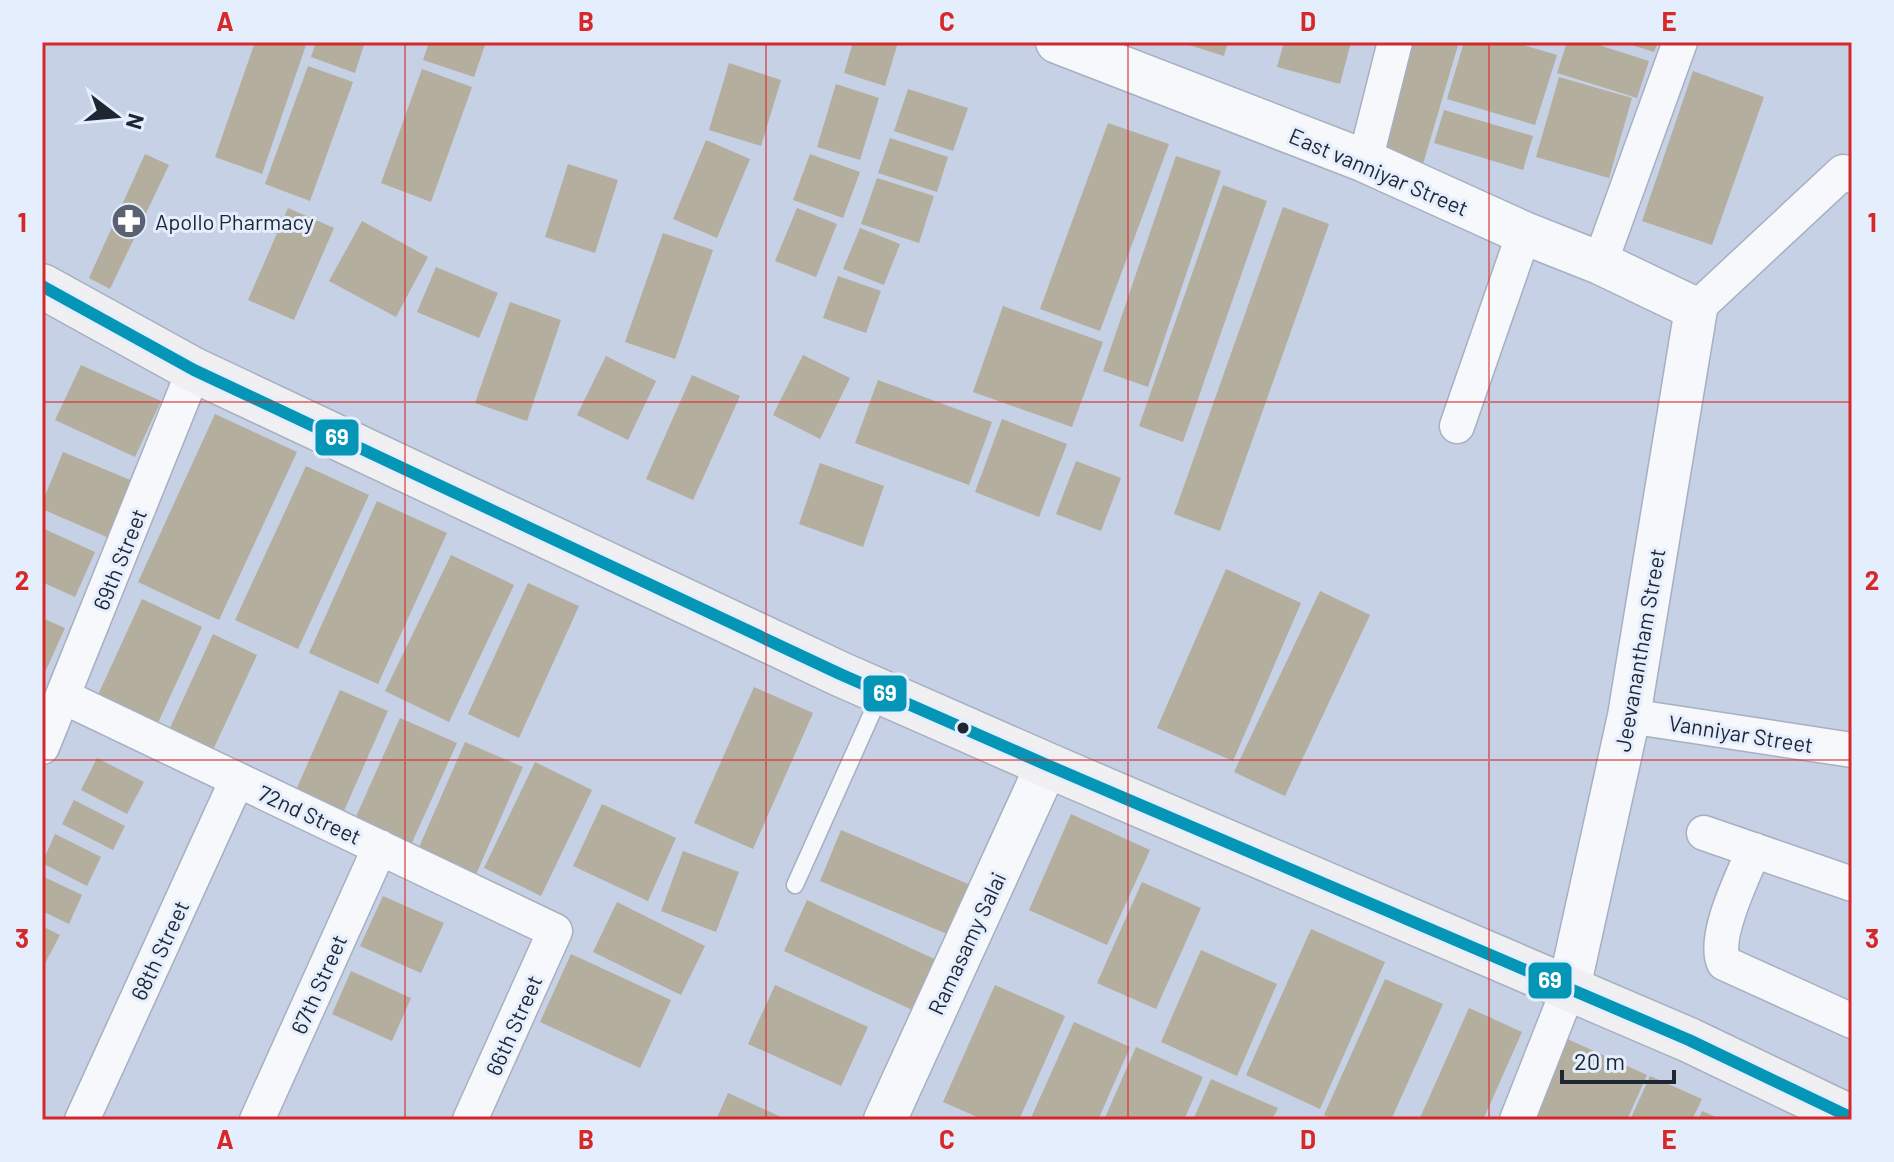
<svg xmlns="http://www.w3.org/2000/svg" width="1894" height="1162" font-family="Barlow,sans-serif">
<rect width="100%" height="100%" fill="#c6d1e6"/>
<path fill="#b3ae9d" d="M 255,42 L 307,42 L 262,174 L 215,157 Z
M 316,42 L 365,42 L 355,73 L 311,57 Z
M 429,42 L 486,42 L 474,77 L 423,60 Z
M 853,42 L 898,42 L 885,86 L 844,73 Z
M 1179,42 L 1228,42 L 1224,56 Z
M 1284,42 L 1351,42 L 1340,84 L 1277,67 Z
M 1405,42 L 1459,42 L 1423,164 L 1373,150 Z
M 1464,42 L 1513,42 L 1557,55 L 1535,125 L 1447,99 Z
M 1567,42 L 1589,42 L 1649,61 L 1637,98 L 1557,73 Z
M 1622,42 L 1658,42 L 1654,52 Z
M 729,63 L 781,80 L 761,146 L 709,130 Z
M 308,66 L 353,82 L 310,201 L 265,184 Z
M 422,69 L 472,87 L 431,202 L 381,183 Z
M 1693,71 L 1764,97 L 1712,245 L 1642,221 Z
M 1559,77 L 1632,98 L 1609,178 L 1536,157 Z
M 836,84 L 879,98 L 860,160 L 817,147 Z
M 908,89 L 968,108 L 953,151 L 894,131 Z
M 1444,110 L 1533,136 L 1523,170 L 1434,143 Z
M 1108,123 L 1169,144 L 1100,331 L 1040,309 Z
M 890,138 L 948,157 L 937,192 L 878,173 Z
M 706,140 L 750,159 L 717,238 L 673,219 Z
M 145,154 L 169,165 L 110,289 L 89,278 Z
M 810,154 L 860,172 L 843,218 L 793,200 Z
M 1176,156 L 1221,171 L 1148,387 L 1103,371 Z
M 568,164 L 618,180 L 595,253 L 545,237 Z
M 877,178 L 934,196 L 919,243 L 861,224 Z
M 1223,185 L 1267,201 L 1183,442 L 1139,426 Z
M 1283,207 L 1329,224 L 1220,531 L 1174,514 Z
M 288,208 L 334,228 L 294,320 L 248,300 Z
M 797,208 L 837,224 L 816,277 L 775,261 Z
M 362,221 L 428,257 L 396,317 L 329,281 Z
M 860,228 L 900,244 L 884,285 L 843,269 Z
M 663,233 L 713,250 L 675,359 L 625,342 Z
M 436,267 L 498,293 L 479,338 L 417,312 Z
M 838,276 L 881,291 L 866,333 L 823,318 Z
M 510,302 L 561,320 L 527,421 L 475,403 Z
M 1003,306 L 1103,342 L 1072,427 L 973,392 Z
M 803,355 L 850,378 L 820,439 L 773,415 Z
M 606,356 L 656,381 L 628,440 L 577,415 Z
M 81,365 L 161,401 L 135,457 L 55,420 Z
M 692,375 L 740,396 L 693,500 L 646,479 Z
M 878,380 L 992,422 L 969,485 L 855,443 Z
M 215,414 L 297,452 L 219,620 L 138,582 Z
M 1002,419 L 1067,444 L 1039,517 L 975,492 Z
M 63,452 L 133,481 L 109,538 L 42,509 L 42,503 Z
M 1076,461 L 1121,478 L 1101,531 L 1056,514 Z
M 820,463 L 884,486 L 863,547 L 799,524 Z
M 306,466 L 369,495 L 298,649 L 235,620 Z
M 377,501 L 447,533 L 378,684 L 309,653 Z
M 42,528 L 95,552 L 75,597 L 42,582 Z
M 451,555 L 514,585 L 449,722 L 385,691 Z
M 1226,569 L 1301,603 L 1233,761 L 1157,728 Z
M 528,583 L 579,606 L 519,738 L 468,714 Z
M 1320,591 L 1370,615 L 1285,796 L 1234,772 Z
M 142,599 L 202,627 L 157,725 L 97,697 Z
M 42,618 L 65,628 L 42,679 Z
M 213,634 L 257,655 L 213,750 L 169,730 Z
M 754,687 L 813,713 L 753,849 L 694,823 Z
M 340,690 L 388,711 L 344,811 L 296,790 Z
M 400,718 L 457,743 L 411,845 L 355,819 Z
M 465,742 L 523,767 L 474,879 L 416,854 Z
M 97,758 L 144,782 L 127,814 L 81,790 Z
M 535,762 L 592,790 L 541,896 L 484,868 Z
M 74,800 L 125,826 L 113,850 L 62,824 Z
M 602,804 L 676,838 L 648,901 L 573,866 Z
M 1071,814 L 1150,850 L 1107,945 L 1029,910 Z
M 841,830 L 973,886 L 952,936 L 820,881 Z
M 55,834 L 101,857 L 87,886 L 42,863 Z
M 683,851 L 739,872 L 716,932 L 661,911 Z
M 42,876 L 82,895 L 69,924 L 42,911 Z
M 1142,882 L 1201,908 L 1156,1009 L 1097,983 Z
M 383,896 L 444,923 L 421,973 L 360,946 Z
M 807,900 L 943,963 L 919,1013 L 784,951 Z
M 617,902 L 705,946 L 681,995 L 593,952 Z
M 42,926 L 60,935 L 42,969 Z
M 1311,929 L 1385,962 L 1320,1109 L 1246,1075 Z
M 1201,950 L 1277,984 L 1237,1076 L 1161,1042 Z
M 571,954 L 671,1000 L 640,1068 L 540,1022 Z
M 351,971 L 411,998 L 392,1041 L 332,1014 Z
M 1385,979 L 1443,1004 L 1391,1120 L 1336,1120 L 1324,1115 Z
M 775,985 L 868,1027 L 841,1086 L 748,1044 Z
M 995,985 L 1065,1016 L 1019,1120 L 984,1120 L 943,1102 Z
M 1469,1008 L 1522,1032 L 1483,1120 L 1419,1120 Z
M 1074,1022 L 1130,1047 L 1098,1120 L 1030,1120 Z
M 1563,1037 L 1647,1075 L 1627,1120 L 1526,1120 Z
M 1136,1047 L 1203,1077 L 1184,1120 L 1104,1120 Z
M 1650,1076 L 1702,1099 L 1692,1120 L 1630,1120 Z
M 1211,1079 L 1278,1108 L 1272,1120 L 1193,1120 Z
M 728,1093 L 788,1120 L 716,1120 Z
M 1702,1111 L 1723,1120 L 1698,1120 Z"/>
<g fill="none" stroke-linecap="round" stroke-linejoin="round">
<defs>
<path id="service" d="M 795,885 L 881,693"/>
<path id="minor" d="M 1365,161 L 1395,42
M 1600,263 L 1680,42
M 1696,309 L 1843,172 L 1852,176
M 1457,426 L 1524,233
M 64,697 L 555,931 L 470,1120
M 1629,716 L 1852,750
M 42,747 L 194,370
M 1704,833 L 1852,884
M 1754,850 C 1743,876 1712,937 1724,963 L 1852,1021
M 82,1120 L 237,780
M 257,1120 L 380,847
M 1517,1120 L 1569,988"/>
<path id="tertiary" d="M 1057,42 L 1365,161 L 1524,233 L 1600,263 L 1696,309 L 1629,716 L 1569,988
M 885,1120 L 1047,765"/>
<path id="secondary" d="M 42,286 L 194,370 L 840,674 L 1047,765 L 1689,1040 L 1852,1118"/>
</defs>
<use href="#service" stroke="#a7b0c0" stroke-width="19"/>
<use href="#minor" stroke="#a7b0c0" stroke-width="37"/>
<use href="#tertiary" stroke="#a7b0c0" stroke-width="45"/>
<use href="#secondary" stroke="#a7b0c0" stroke-width="47"/>
<use href="#service" stroke="#f6f8fb" stroke-width="16"/>
<use href="#minor" stroke="#f6f8fb" stroke-width="34"/>
<use href="#tertiary" stroke="#f6f8fb" stroke-width="42"/>
<use href="#secondary" stroke="#f0eff1" stroke-width="44"/>
<defs>
<path id="bus-1" d="M 42,286 L 194,370 L 840,674 L 1047,765 L 1689,1040 L 1852,1118"/>
</defs>
<use href="#bus-1" stroke="#e5eefd" stroke-width="18"/>
<use href="#bus-1" stroke="#0495b7" stroke-width="12"/>
</g>
<path fill="none" stroke="#d62828" stroke-width="2" stroke-opacity="0.55" d="M 405,42 L 405,1120M 766,42 L 766,1120M 1128,42 L 1128,1120M 1489,42 L 1489,1120M 42,402 L 1852,402M 42,760 L 1852,760"/>
<defs>
<symbol id="pharmacy-disc" viewBox="-11 -11 22 22"><circle r="9.5" fill="#596172" stroke="#e5eefd"/><path d="M-2-6h4v4h4v4h-4v4h-4v-4h-4v-4h4Z" fill="#fff"/></symbol>
</defs>
<g fill-rule="evenodd">
<use href="#pharmacy-disc" x="109" y="201" width="40" height="40"/>
</g>
<circle fill="#1e2533" stroke="#e5eefd" stroke-width="3" cx="963" cy="728" r="7"/>
<g text-anchor="middle" dominant-baseline="central" stroke-width="6" stroke-linejoin="round" paint-order="stroke">
<g font-size="22" fill="#1e2533" stroke="#e5eefd">
<text transform="translate(1379 171) rotate(23)">East vanniyar Street</text>
<text transform="translate(119 559) rotate(-68)">69th Street</text>
<text transform="translate(1639 650) rotate(-80)">Jeevanantham Street</text>
<text transform="translate(1741 733) rotate(9)">Vanniyar Street</text>
<text transform="translate(310 814) rotate(25)">72nd Street</text>
<text transform="translate(966 943) rotate(-65)">Ramasamy Salai</text>
<text transform="translate(159 950) rotate(-65)">68th Street</text>
<text transform="translate(318 984) rotate(-66)">67th Street</text>
<text transform="translate(513 1025) rotate(-66)">66th Street</text>
</g>
<g font-size="22" fill="#1e2533" stroke="#e5eefd" text-anchor="start">
<text x="155" y="221">Apollo Pharmacy</text>
</g>
</g>
<g stroke="#e5eefd" stroke-width="3">
<rect x="314" y="418" width="46" height="39" rx="8" fill="#0495b7"/>
<rect x="862" y="674" width="46" height="39" rx="8" fill="#0495b7"/>
<rect x="1527" y="961" width="46" height="39" rx="8" fill="#0495b7"/>
</g>
<g font-size="22" text-anchor="middle" font-weight="bold" fill="#fff">
<text x="337" y="445">69</text>
<text x="885" y="701">69</text>
<text x="1550" y="988">69</text>
</g>
<rect width="1894" height="1162" fill="none" stroke="#e5eefd" stroke-width="88"/>
<g transform="translate(116 116) rotate(106)" stroke="#e5eefd" stroke-width="6" paint-order="stroke">
<path d="M0-6L14 30L0 20L-14 30Z" fill="#1e2533"/>
<text y="-12" font-size="22" font-weight="bold" text-anchor="middle" fill="#1e2533">N</text>
</g>
<path d="M1562 1070v12h112v-12" fill="none" stroke="#1e2533" stroke-width="4"/>
<text x="1574" y="1070" font-size="24" fill="#1e2533" stroke="#e5eefd" stroke-width="6" paint-order="stroke">20 m</text>
<rect x="44" y="44" width="1806" height="1074" fill="none" stroke="#d62828" stroke-width="3"/>
<g font-size="26" text-anchor="middle" font-weight="bold" fill="#d62828">
<text x="225" y="31">A</text>
<text x="586" y="31">B</text>
<text x="947" y="31">C</text>
<text x="1308" y="31">D</text>
<text x="1669" y="31">E</text>
<text x="22" y="232">1</text>
<text x="1872" y="232">1</text>
<text x="22" y="590">2</text>
<text x="1872" y="590">2</text>
<text x="22" y="948">3</text>
<text x="1872" y="948">3</text>
<text x="225" y="1149">A</text>
<text x="586" y="1149">B</text>
<text x="947" y="1149">C</text>
<text x="1308" y="1149">D</text>
<text x="1669" y="1149">E</text>
</g>
</svg>
